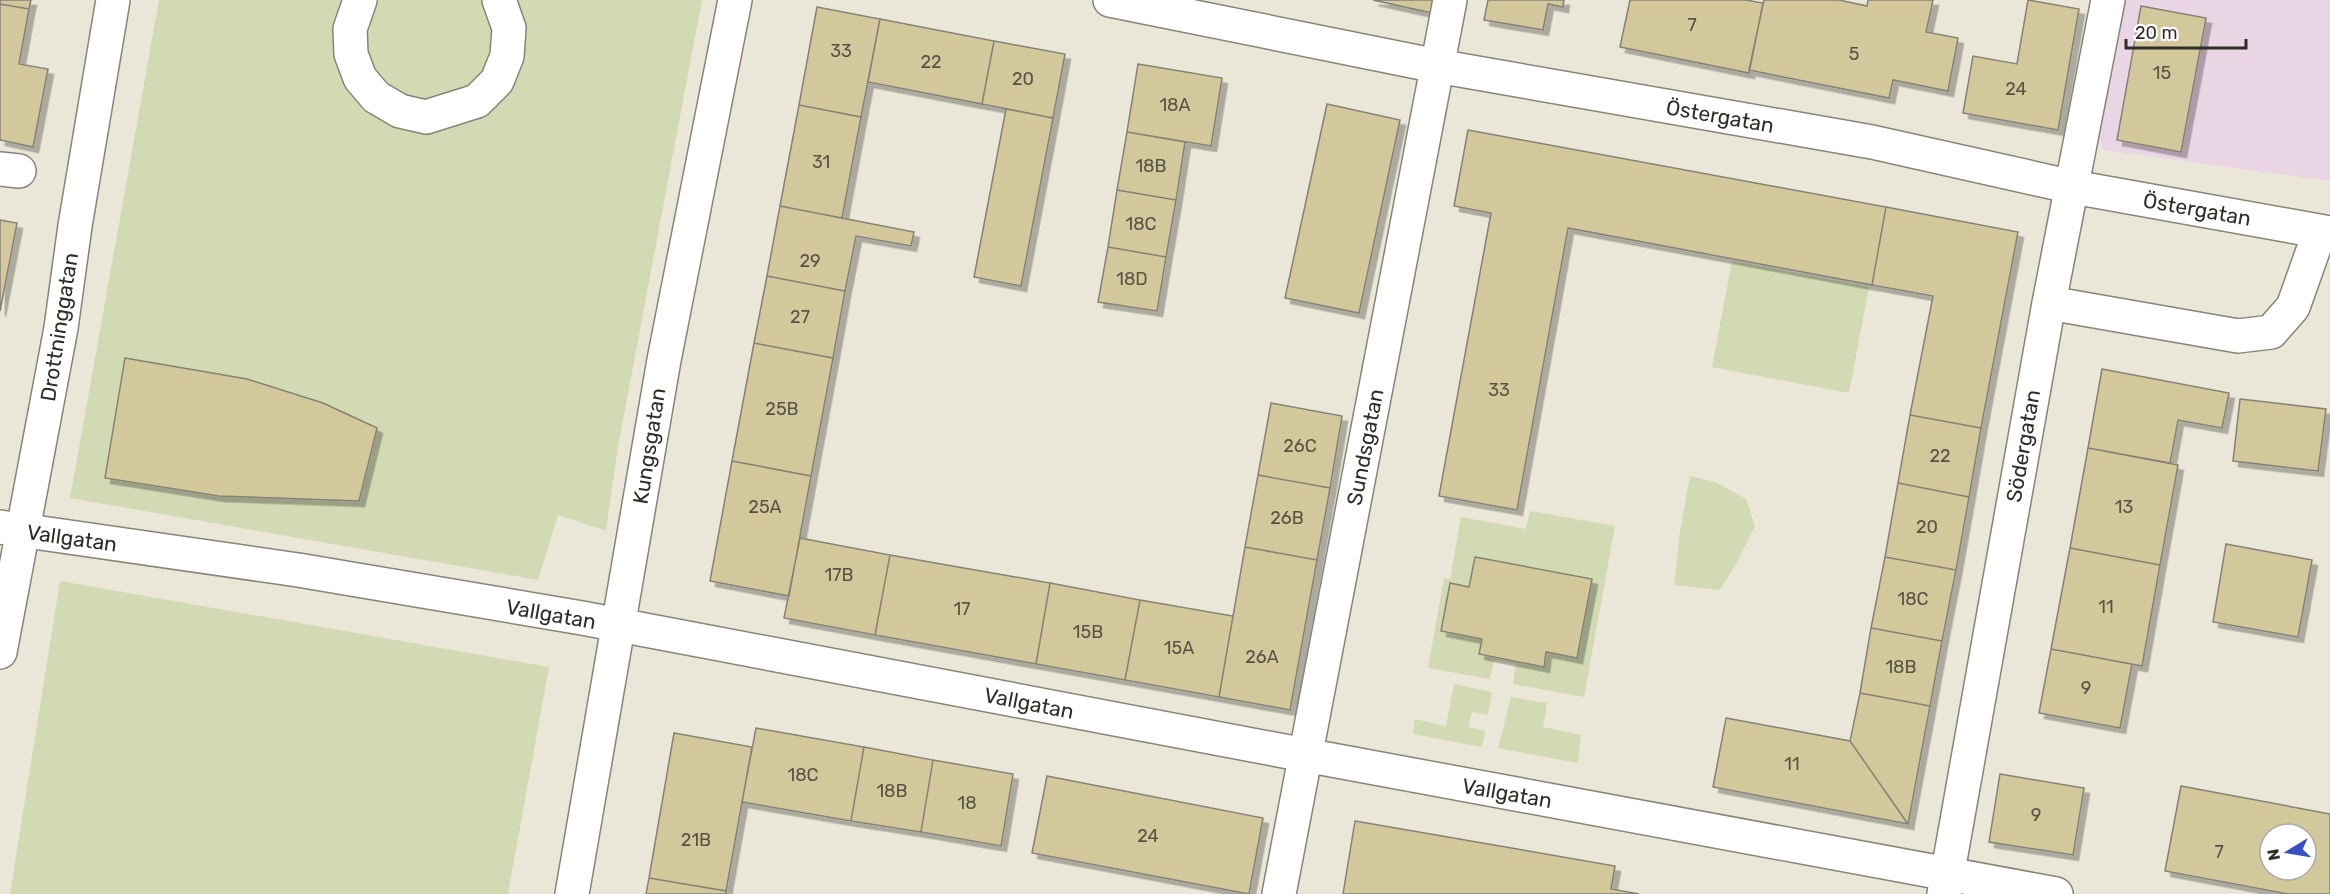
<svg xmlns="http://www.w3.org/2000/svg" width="2330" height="894" font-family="Rubik,sans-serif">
<defs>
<filter id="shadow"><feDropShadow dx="5.5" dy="5.5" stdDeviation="0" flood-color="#0004"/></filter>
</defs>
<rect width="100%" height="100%" fill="#eae6d8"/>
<path fill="#ead5e4" d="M 2118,0 L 2330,0 L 2330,181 L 2103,150 L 2095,121 Z"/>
<path fill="#d2dab3" d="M 159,0 L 702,0 L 618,447 L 606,531 L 558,515 L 538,580 L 70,498 Z
M 1732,261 L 1869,287 L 1849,393 L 1712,367 Z
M 1690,476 L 1715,482 L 1746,499 L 1755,526 L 1737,562 L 1720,590 L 1674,585 L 1680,532 Z
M 1530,511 L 1615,526 L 1584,697 L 1513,684 L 1516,664 L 1494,660 L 1490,679 L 1428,668 L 1444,578 L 1450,579 L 1461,517 L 1526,529 Z
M 60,581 L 549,667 L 508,894 L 10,894 Z
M 1454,684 L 1492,692 L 1488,715 L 1472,712 L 1468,727 L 1485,731 L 1482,747 L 1413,734 L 1415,719 L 1446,726 Z
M 1511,697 L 1547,703 L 1543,727 L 1581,735 L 1578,763 L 1498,748 Z"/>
<path fill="#d3c79c" stroke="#858275" stroke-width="1.5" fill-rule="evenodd" filter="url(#shadow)" d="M 0,0 L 31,0 L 29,9 L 0,4 Z
M 1373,0 L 1435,0 L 1432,13 Z
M 1488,0 L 1564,0 L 1563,7 L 1548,4 L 1543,30 L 1484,20 Z
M 1630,0 L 1746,0 L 1763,3 L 1749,73 L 1620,47 Z
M 1764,0 L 1839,0 L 1867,6 L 1868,0 L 1933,0 L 1926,32 L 1958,38 L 1948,91 L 1893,80 L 1889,98 L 1749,70 Z
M 2028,0 L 2079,9 L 2058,130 L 1963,113 L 1973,56 L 2017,64 Z
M 0,4 L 29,9 L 19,64 L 48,69 L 33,147 L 0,140 Z
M 2141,6 L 2206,18 L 2181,152 L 2117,140 Z
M 817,7 L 880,19 L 861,117 L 799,105 Z
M 880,19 L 994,41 L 982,104 L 868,82 Z
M 994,41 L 1065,54 L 1053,118 L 982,104 Z
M 1138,64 L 1222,78 L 1211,146 L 1127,132 Z
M 1327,104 L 1400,120 L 1359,313 L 1285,298 Z
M 799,105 L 861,117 L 842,218 L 780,206 Z
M 1006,109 L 1053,118 L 1021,286 L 974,277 Z
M 1468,130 L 1886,207 L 1872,285 L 1568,228 L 1517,510 L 1439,496 L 1491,213 L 1454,206 Z
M 1127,132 L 1185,142 L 1176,200 L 1117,190 Z
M 1117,190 L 1176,200 L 1166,257 L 1108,247 Z
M 780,206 L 914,232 L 911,246 L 856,236 L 845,291 L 767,276 Z
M 1886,207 L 2018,232 L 1981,428 L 1910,415 L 1933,296 L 1872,285 Z
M 0,220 L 17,223 L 0,311 Z
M 1108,247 L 1166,257 L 1157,311 L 1098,302 Z
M 767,276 L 845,291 L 833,358 L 754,343 Z
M 754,343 L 833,358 L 811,476 L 732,461 Z
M 125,358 L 247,379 L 323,403 L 377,428 L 359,501 L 219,496 L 105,478 Z
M 2102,369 L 2229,393 L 2222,428 L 2178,420 L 2170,463 L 2088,448 Z
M 2240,399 L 2326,409 L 2318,471 L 2233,461 Z
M 1271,403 L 1342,416 L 1330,488 L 1258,475 Z
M 1910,415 L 1981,428 L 1969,497 L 1898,483 Z
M 2088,448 L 2178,465 L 2160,565 L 2070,548 Z
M 732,461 L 811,476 L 789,596 L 710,581 Z
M 1258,475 L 1330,488 L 1317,560 L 1245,547 Z
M 1898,483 L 1969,497 L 1956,570 L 1885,557 Z
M 800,538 L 890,555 L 875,635 L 784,618 Z
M 2226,544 L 2312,560 L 2298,637 L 2213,622 Z
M 1245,547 L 1317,560 L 1290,710 L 1219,697 Z
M 2070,548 L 2160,565 L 2142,666 L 2051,649 Z
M 890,555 L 1050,583 L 1036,664 L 875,635 Z
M 1475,557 L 1592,579 L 1577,658 L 1546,652 L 1544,667 L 1479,654 L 1482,639 L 1441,631 L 1450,583 L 1469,587 Z
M 1885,557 L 1956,570 L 1942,641 L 1871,628 Z
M 1050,583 L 1140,600 L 1125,680 L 1036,664 Z
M 1140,600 L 1233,616 L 1219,697 L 1125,680 Z
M 1871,628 L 1942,641 L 1930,706 L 1860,693 Z
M 2051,649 L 2132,664 L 2120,728 L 2039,713 Z
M 1860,693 L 1930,706 L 1908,824 L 1850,741 Z
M 1726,718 L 1850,741 L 1908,824 L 1713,787 Z
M 756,728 L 864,747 L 851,821 L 742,802 Z
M 674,733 L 752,747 L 726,891 L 649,878 Z
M 864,747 L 933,760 L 921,832 L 851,821 Z
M 933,760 L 1013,774 L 1001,846 L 921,832 Z
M 2000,774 L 2084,788 L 2073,855 L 1989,842 Z
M 1047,776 L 1263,818 L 1249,894 L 1032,853 Z
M 2181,786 L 2330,814 L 2330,894 L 2288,894 L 2165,871 ZM 2270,834 L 2306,834 L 2306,870 L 2270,870 Z
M 1355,821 L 1615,866 L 1611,889 L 1639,894 L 1343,894 Z
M 649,878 L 726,891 L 726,894 L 646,894 Z"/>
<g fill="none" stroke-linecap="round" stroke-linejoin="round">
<defs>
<path id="minor" d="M 360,0 L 350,29 L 351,54 L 360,78 L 376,97 L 400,111 L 426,117 L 477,101 L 497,81 L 507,56 L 509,28 L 499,0
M 1110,0 L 1437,66 L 1872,142 L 2073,187 L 2330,233
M 0,169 L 19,171
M 2049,303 L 2238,336 L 2271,332 L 2293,307 L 2320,231
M 0,527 L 298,570 L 582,618 L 1305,755 L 2056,894
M 0,652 L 61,328 L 75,226 L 113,0
M 572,894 L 664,360 L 735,0
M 1279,894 L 1450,0
M 1944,894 L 2049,303 L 2108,0"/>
</defs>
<use href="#minor" stroke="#888478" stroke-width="36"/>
<use href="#minor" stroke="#fff" stroke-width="33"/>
</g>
<g text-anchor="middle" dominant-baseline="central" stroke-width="4.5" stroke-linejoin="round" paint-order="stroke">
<g font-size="18" fill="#575444">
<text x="1692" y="25">7</text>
<text x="841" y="51">33</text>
<text x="1854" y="54">5</text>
<text x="931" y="62">22</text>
<text x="2162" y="73">15</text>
<text x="1023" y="79">20</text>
<text x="2016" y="89">24</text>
<text x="1175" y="105">18A</text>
<text x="821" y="162">31</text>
<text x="1151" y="166">18B</text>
<text x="1141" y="224">18C</text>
<text x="810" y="261">29</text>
<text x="1132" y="279">18D</text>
<text x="800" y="317">27</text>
<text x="1499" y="390">33</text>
<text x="782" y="409">25B</text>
<text x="1300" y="446">26C</text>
<text x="1940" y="456">22</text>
<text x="765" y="507">25A</text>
<text x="2124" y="507">13</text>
<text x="1287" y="518">26B</text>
<text x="1927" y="527">20</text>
<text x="839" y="575">17B</text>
<text x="1913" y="599">18C</text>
<text x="2106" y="607">11</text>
<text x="962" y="609">17</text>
<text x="1088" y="632">15B</text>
<text x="1179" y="648">15A</text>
<text x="1262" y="657">26A</text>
<text x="1901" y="667">18B</text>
<text x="2086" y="688">9</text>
<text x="1792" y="764">11</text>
<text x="803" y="775">18C</text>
<text x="892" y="791">18B</text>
<text x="967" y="803">18</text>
<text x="2036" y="815">9</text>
<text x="1148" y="836">24</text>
<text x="696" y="840">21B</text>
<text x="2219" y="852">7</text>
</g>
<g font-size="21" fill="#2e2d27" stroke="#fff">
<text transform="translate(1720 116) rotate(10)">Östergatan</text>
<text transform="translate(2197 209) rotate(10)">Östergatan</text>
<text transform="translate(59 327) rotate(-81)">Drottninggatan</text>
<text transform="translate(649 446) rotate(-81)">Kungsgatan</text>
<text transform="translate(2023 446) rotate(-80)">Södergatan</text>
<text transform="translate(1365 447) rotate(-79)">Sundsgatan</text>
<text transform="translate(72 538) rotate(8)">Vallgatan</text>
<text transform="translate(551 614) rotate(10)">Vallgatan</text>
<text transform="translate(1029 703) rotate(11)">Vallgatan</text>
<text transform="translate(1507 793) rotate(10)">Vallgatan</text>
</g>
</g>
<g transform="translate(2288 852) rotate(259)"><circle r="28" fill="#ffffff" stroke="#ababa9" stroke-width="1.5"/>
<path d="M0-4.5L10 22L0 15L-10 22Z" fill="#384fc1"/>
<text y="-9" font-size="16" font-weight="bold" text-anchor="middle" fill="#2e2d27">N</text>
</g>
<path d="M2126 39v9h120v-9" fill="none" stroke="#2e2d27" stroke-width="3"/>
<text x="2135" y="39" font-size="18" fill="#2e2d27" stroke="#ffffff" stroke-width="4.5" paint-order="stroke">20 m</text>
</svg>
